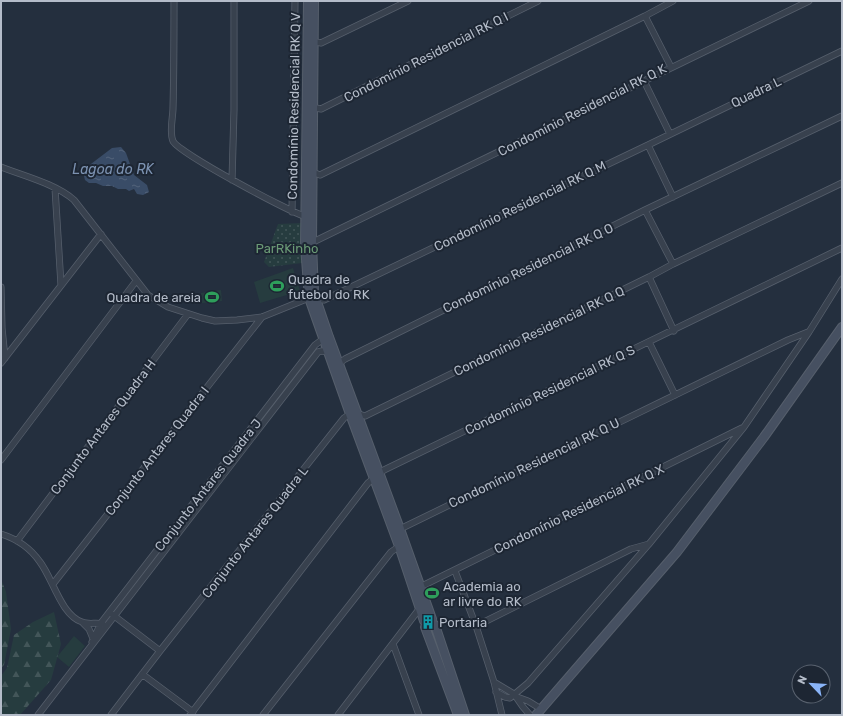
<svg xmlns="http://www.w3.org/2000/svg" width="843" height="716" font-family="Rubik,sans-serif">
<defs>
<pattern id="forest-firs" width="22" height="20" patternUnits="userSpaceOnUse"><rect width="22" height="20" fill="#263c3f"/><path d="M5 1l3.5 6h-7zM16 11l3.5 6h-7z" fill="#435659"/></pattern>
<pattern id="park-dots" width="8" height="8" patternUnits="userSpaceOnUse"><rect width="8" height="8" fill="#263c3f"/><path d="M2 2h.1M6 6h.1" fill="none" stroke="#435659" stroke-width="1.8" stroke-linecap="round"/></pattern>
<pattern id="water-ripples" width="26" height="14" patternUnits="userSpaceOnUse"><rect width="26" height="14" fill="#394c67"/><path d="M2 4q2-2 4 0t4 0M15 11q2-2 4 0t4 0" fill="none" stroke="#53647b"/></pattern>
</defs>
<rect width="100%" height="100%" fill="#242f3e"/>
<path fill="#263c3f" d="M 293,268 L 300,291 L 260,303 L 254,282 Z
M 221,290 L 222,301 L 202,303 L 201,293 Z
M 74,636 L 85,646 L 69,667 L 57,657 Z"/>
<path fill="url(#forest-firs)" d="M 1,579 L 6,592 L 11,629 L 4,665 L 1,668 Z
M 54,612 L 61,644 L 51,680 L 20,715 L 1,715 L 1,676 L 7,668 L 14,635 L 33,622 Z"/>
<path fill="url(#park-dots)" d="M 304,223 L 302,263 L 269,267 L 264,262 L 278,224 Z"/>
<path fill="url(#water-ripples)" d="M 121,147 L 126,153 L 134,175 L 147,185 L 149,192 L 143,195 L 137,194 L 134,189 L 129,191 L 126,189 L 118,189 L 112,186 L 103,186 L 96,183 L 89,183 L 85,180 L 84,176 L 87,167 L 112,148 Z"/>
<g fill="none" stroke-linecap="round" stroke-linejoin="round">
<defs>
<path id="street" d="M 174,1 C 174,37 174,72 173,108 C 173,117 169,132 173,141 C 177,152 291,213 307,217
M 645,16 L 671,67
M 311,39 L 316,42 L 321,43 L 408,1
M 644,81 L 670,134
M 312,106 L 316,108 L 321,109 L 538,1
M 648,145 L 673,197
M 1,167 C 24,176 56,184 74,200 L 148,295 L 168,307 L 202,318 L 215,321 L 237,320 L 262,317 L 309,298 L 324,300 L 648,145 L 842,51
M 312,171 L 315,173 L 320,175 L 645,16 L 673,1
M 232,180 L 234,110 L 234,1
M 55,188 L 61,285
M 645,210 L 673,264
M 292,212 L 295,1
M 309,244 L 644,81 L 809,1
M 649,277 L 674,331
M 1,287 L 2,328 L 5,358
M 649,342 L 675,395
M 1,363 L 101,234
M 337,365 L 345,359 L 645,210 L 842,116
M 1,460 L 136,281
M 398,530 L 788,340 L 808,332
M 1,534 C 17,539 31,549 40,562 C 53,579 61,615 82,622 C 88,625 97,622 103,624
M 17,541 L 188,314
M 455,571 L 476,626 L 494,682 L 502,715
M 53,584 L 262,317
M 418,588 L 742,428
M 113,615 L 160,651
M 83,623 L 89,629 L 94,641
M 476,626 L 631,549 L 649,544
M 92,642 L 101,623 L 315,345 L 323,339 L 326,338
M 393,644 L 419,715
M 142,674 L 193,712
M 494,682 L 514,694 L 523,707 L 530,715
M 496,692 L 505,697 L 510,698 L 528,683 L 649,544 L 744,427 L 809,332 L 842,279
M 517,697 L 528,701 L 541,709
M 38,715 L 318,352 L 322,351 L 328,352
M 111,715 L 160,651 L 344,418 C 352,412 356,413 365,416 L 649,277 L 673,264 L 842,183
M 190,715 L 368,483 L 384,470 L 842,248
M 263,715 L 391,552 L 401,545
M 338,715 L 420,608 L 422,607"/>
<path id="secondary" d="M 308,1 L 305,246 L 309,298 L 350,414 L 399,546 L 424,621
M 314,1 L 312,243 L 314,293 L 329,337 L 400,529 L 432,619
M 435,625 L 465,715
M 425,627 L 458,715
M 536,715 L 677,552 L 764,437 L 842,327"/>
</defs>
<use href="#street" stroke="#565f6c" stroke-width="7"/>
<use href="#secondary" stroke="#565f6c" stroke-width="10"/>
<use href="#street" stroke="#38414e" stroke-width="5.5"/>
<use href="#secondary" stroke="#465061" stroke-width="8"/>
</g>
<defs>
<symbol id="stadium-bare" viewBox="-9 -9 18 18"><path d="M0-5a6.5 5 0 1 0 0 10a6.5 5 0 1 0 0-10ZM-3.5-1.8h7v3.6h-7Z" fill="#2e9e5b" stroke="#1d2633" stroke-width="2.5" paint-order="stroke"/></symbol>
<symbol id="building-bare" viewBox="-9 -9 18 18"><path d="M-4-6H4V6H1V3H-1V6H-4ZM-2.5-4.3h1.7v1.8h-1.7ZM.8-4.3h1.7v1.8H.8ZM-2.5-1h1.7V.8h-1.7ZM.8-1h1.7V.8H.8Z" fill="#0f9aa8" stroke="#1d2633" stroke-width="2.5" paint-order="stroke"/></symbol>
</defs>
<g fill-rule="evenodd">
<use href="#stadium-bare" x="267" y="276" width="20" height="20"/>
<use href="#stadium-bare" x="202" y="287" width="20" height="20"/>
<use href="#stadium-bare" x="422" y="583" width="20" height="20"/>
<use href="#building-bare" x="418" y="612" width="20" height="20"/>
</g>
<g text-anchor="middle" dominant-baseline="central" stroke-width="4" stroke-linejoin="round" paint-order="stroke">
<g font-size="13" fill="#b4bcc9" stroke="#1d2633">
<text transform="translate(426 57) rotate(-27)">Condomínio Residencial RK Q I</text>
<text transform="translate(756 92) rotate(-26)">Quadra L</text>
<text transform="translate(294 106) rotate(-89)">Condomínio Residencial RK Q V</text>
<text transform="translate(582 110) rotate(-27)">Condomínio Residencial RK Q K</text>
<text transform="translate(520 206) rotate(-26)">Condomínio Residencial RK Q M</text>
<text transform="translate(528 268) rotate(-26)">Condomínio Residencial RK Q O</text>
<text transform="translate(539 331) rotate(-26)">Condomínio Residencial RK Q Q</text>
<text transform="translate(550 390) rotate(-26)">Condomínio Residencial RK Q S</text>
<text transform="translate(103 427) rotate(-53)">Conjunto Antares Quadra H</text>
<text transform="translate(157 451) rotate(-52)">Conjunto Antares Quadra I</text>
<text transform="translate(534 463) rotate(-26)">Condomínio Residencial RK Q U</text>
<text transform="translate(208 485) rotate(-52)">Conjunto Antares Quadra J</text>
<text transform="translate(579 509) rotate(-26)">Condomínio Residencial RK Q X</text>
<text transform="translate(255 532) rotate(-52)">Conjunto Antares Quadra L</text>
</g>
<g font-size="13" fill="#6b9a76" stroke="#1d2633">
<text x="287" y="248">ParRKinho</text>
</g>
<g font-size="13" fill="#b4bcc9" stroke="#1d2633" text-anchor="start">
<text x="288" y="279">Quadra de<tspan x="288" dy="15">futebol do RK</tspan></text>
<text x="201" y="297" text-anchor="end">Quadra de areia</text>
<text x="443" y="586">Academia ao<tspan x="443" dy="15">ar livre do RK</tspan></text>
<text x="439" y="622">Portaria</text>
</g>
<g font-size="14" font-style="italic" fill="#7c92b1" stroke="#1d2633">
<text x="113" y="169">Lagoa do RK</text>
</g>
</g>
<rect width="843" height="716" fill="none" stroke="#b4bcc9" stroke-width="4"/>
<g transform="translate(811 684) rotate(295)"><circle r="19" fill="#1d2633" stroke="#59626f"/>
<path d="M0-3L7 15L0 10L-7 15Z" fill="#8ab4f8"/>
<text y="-6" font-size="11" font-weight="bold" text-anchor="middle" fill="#b4bcc9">N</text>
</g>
</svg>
